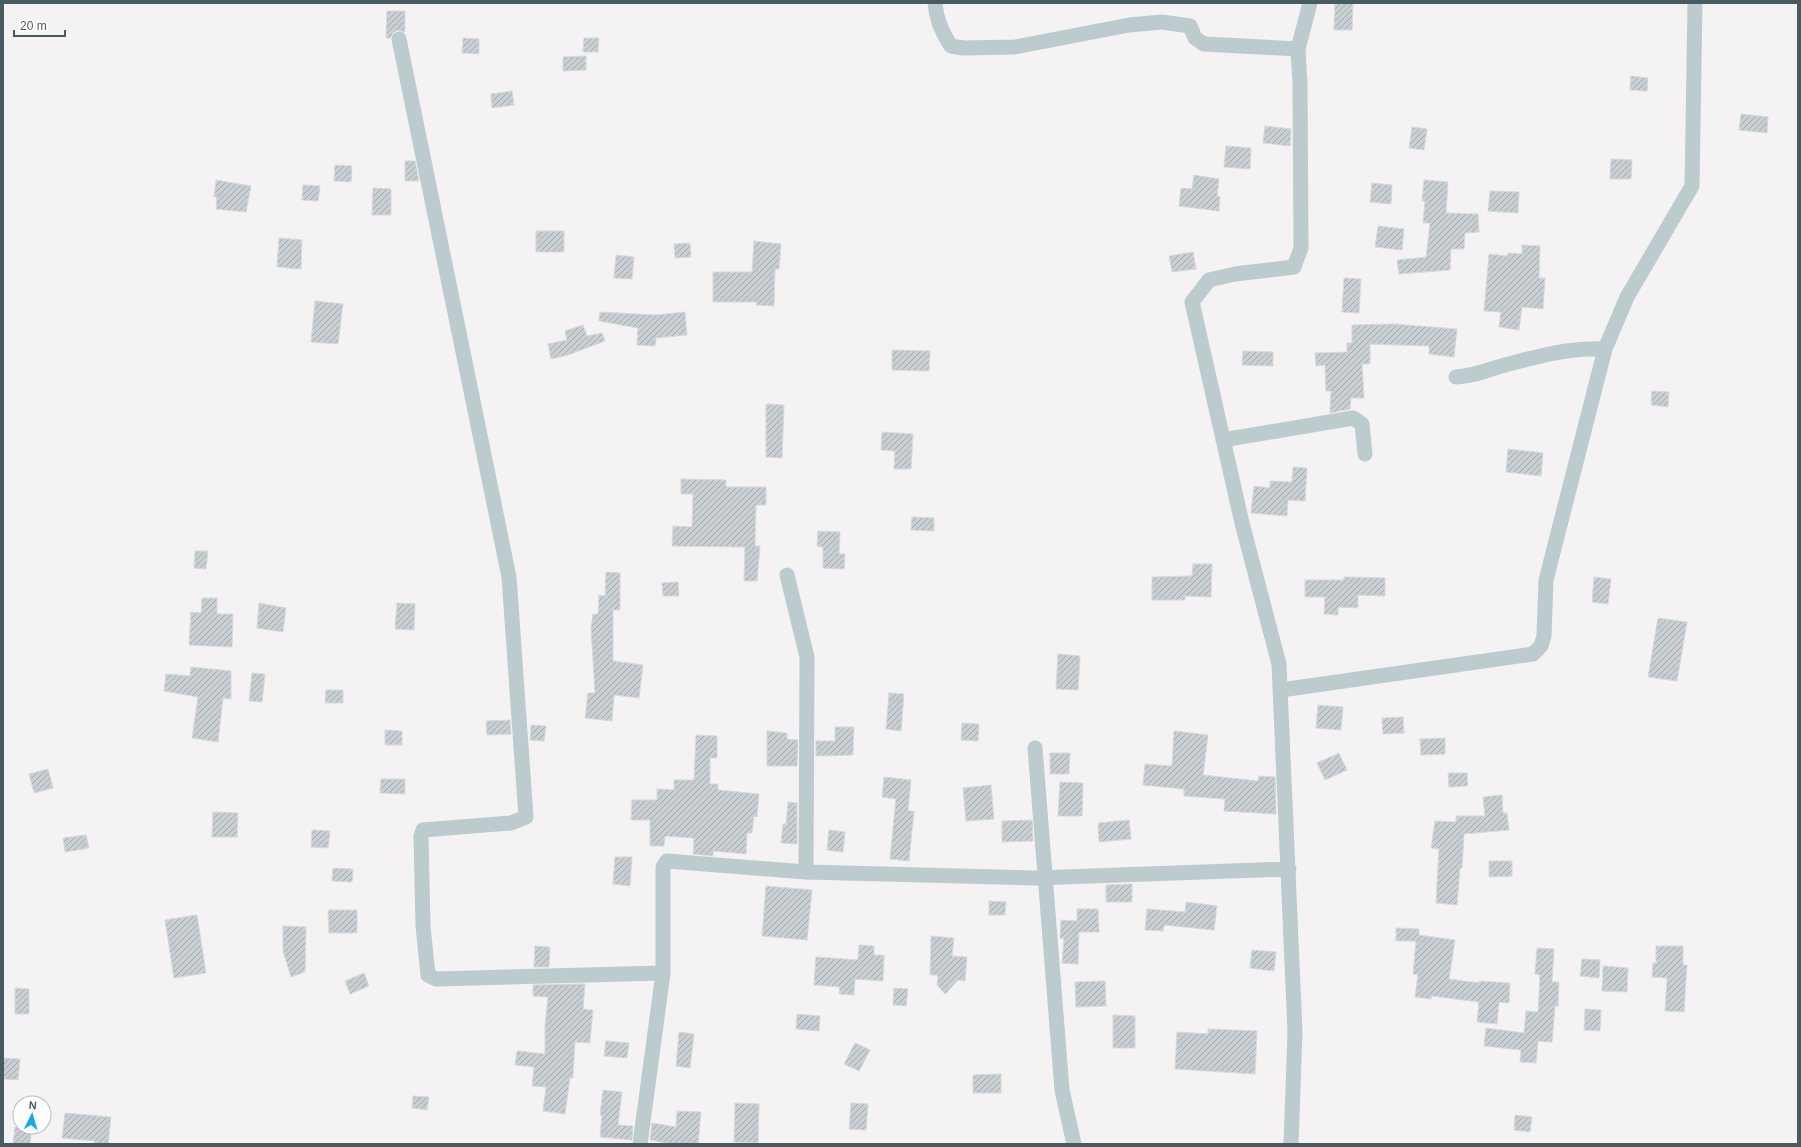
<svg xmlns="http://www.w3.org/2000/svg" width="1801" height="1147" font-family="Helvetica,sans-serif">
<defs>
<pattern id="building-hatch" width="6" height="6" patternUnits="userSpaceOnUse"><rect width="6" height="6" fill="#c8ced1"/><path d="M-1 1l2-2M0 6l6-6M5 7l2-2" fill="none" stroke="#a4aaad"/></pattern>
</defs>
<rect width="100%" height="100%" fill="#f4f2f2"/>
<path fill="url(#building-hatch)" stroke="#d5d9dd" d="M 1335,3 L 1353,3 L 1352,30 L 1334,30 Z
M 387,11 L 405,11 L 405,32 L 397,30 L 393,33 L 390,38 L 386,38 Z
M 463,38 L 479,39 L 479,54 L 462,53 Z
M 584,38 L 599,38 L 598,52 L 583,52 Z
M 586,56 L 586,70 L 563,71 L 563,57 Z
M 1631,76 L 1648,78 L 1647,91 L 1630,90 Z
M 512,91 L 514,105 L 492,108 L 491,94 Z
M 1741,114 L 1768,117 L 1767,133 L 1739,130 Z
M 1265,126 L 1291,129 L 1290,146 L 1263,143 Z
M 1412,127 L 1427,129 L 1424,150 L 1409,148 Z
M 1226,146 L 1251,148 L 1250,169 L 1224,167 Z
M 1611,159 L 1632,160 L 1631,179 L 1610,179 Z
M 405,161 L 415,161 L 419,181 L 405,181 Z
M 335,165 L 352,166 L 351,182 L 334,181 Z
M 1194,175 L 1219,179 L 1217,196 L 1220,197 L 1219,211 L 1179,206 L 1181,188 L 1192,189 Z
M 216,180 L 251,186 L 246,212 L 216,209 L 217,197 L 214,197 Z
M 1424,180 L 1448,182 L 1446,213 L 1478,214 L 1479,232 L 1465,233 L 1464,249 L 1451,249 L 1450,270 L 1399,274 L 1397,260 L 1426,257 L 1430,223 L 1423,223 L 1425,201 L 1422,201 Z
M 1372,183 L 1392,185 L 1391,204 L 1370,202 Z
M 303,185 L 320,186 L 318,201 L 302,200 Z
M 373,188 L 391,189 L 391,215 L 372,215 Z
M 1490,191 L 1519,192 L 1518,213 L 1488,211 Z
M 1378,226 L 1404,229 L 1402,250 L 1375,247 Z
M 536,231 L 564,231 L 564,252 L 536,252 Z
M 279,238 L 302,240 L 301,269 L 277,267 Z
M 754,241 L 781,244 L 779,269 L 775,269 L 774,306 L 756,305 L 757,302 L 713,302 L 713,272 L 752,272 Z
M 690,243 L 691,257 L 675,258 L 674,244 Z
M 1522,245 L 1540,246 L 1539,278 L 1545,278 L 1543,309 L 1522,307 L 1519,330 L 1499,327 L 1501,312 L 1484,311 L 1489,254 L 1508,256 L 1508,253 L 1522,254 Z
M 1193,252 L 1196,269 L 1172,272 L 1169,256 Z
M 616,255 L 634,257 L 632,279 L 614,278 Z
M 1344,278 L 1361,279 L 1359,313 L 1342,312 Z
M 315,301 L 343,304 L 338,344 L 311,342 Z
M 600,312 L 656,315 L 685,312 L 687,335 L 656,338 L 655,346 L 637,345 L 638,328 L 599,321 Z
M 1394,324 L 1457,329 L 1454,357 L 1429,354 L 1429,346 L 1370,344 L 1370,364 L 1362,364 L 1364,398 L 1351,398 L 1350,409 L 1330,413 L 1331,391 L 1326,391 L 1325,365 L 1316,366 L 1315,353 L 1347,352 L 1347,343 L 1352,343 L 1352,325 Z
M 583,325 L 587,336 L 602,333 L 605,341 L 568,355 L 551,359 L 548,344 L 567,340 L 565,331 Z
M 892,350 L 930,351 L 929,371 L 892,370 Z
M 1243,351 L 1273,352 L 1273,366 L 1242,365 Z
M 1652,391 L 1669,392 L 1668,407 L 1651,405 Z
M 766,404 L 784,405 L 782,458 L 766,457 Z
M 882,432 L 913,434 L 911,469 L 894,469 L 895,451 L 881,450 Z
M 1508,449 L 1543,453 L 1541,476 L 1506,472 Z
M 1293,467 L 1307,468 L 1305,501 L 1288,500 L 1287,516 L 1251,513 L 1254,486 L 1270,488 L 1270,481 L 1292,482 Z
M 681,479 L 726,480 L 726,487 L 766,487 L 766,505 L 756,505 L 755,546 L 760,546 L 757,581 L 744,581 L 745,547 L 672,546 L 673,526 L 692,527 L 693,494 L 681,494 Z
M 912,517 L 934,518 L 934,531 L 911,530 Z
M 818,531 L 840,532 L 839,554 L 845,554 L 844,569 L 823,568 L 823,547 L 817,546 Z
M 195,551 L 208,551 L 206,569 L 194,568 Z
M 1193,564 L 1212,564 L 1211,597 L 1185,596 L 1185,600 L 1152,600 L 1152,577 L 1192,576 Z
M 606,572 L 620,573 L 620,610 L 613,610 L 613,661 L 643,665 L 639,698 L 614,695 L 612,721 L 585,718 L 588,693 L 595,693 L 591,628 L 593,614 L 598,614 L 599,595 L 605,596 Z
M 1344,577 L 1385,578 L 1385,596 L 1358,595 L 1358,608 L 1338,607 L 1338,615 L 1324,614 L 1325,597 L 1305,597 L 1305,580 L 1344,580 Z
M 1594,577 L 1611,579 L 1608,604 L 1592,602 Z
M 678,582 L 679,596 L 663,596 L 662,583 Z
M 202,598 L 217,598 L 217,614 L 233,614 L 232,647 L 189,645 L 191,612 L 201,613 Z
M 259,603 L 286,608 L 283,632 L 257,628 Z
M 397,603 L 415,604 L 414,630 L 395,629 Z
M 1658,618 L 1687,622 L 1677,681 L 1648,677 Z
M 1058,654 L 1080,656 L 1078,690 L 1056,689 Z
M 191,667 L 231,671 L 231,699 L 223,698 L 218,742 L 192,738 L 198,697 L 164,691 L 166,674 L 190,676 Z
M 252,673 L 265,674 L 262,702 L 249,701 Z
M 326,690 L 343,690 L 343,703 L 325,703 Z
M 889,693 L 904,694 L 901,731 L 886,729 Z
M 1318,705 L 1343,707 L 1341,730 L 1316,728 Z
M 1403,717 L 1404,733 L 1383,734 L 1382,718 Z
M 510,720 L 511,734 L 487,735 L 486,721 Z
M 962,723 L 979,724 L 978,741 L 961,740 Z
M 531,725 L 546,726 L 544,741 L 530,740 Z
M 835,727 L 854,727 L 853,755 L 816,756 L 816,741 L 835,741 Z
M 385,730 L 402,731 L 402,745 L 385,745 Z
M 767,731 L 787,733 L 787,739 L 798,740 L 797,766 L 767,766 Z
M 1174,731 L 1208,735 L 1203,775 L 1258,781 L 1259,776 L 1275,777 L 1276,814 L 1224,811 L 1225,799 L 1184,796 L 1184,789 L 1143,785 L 1145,764 L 1172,766 Z
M 696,735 L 717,736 L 717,758 L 710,758 L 710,784 L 718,784 L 718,790 L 759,794 L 757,817 L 754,816 L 752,833 L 747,833 L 746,854 L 713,851 L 713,856 L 693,854 L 694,838 L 665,836 L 664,846 L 650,846 L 650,820 L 631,820 L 632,800 L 657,800 L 657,789 L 674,790 L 674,780 L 694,780 Z
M 1445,738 L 1445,754 L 1421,755 L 1420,739 Z
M 1050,753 L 1070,753 L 1069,774 L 1050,774 Z
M 1339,753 L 1347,770 L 1325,780 L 1317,763 Z
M 48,769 L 53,788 L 34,793 L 29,774 Z
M 1448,773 L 1467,773 L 1468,786 L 1449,787 Z
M 884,777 L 911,780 L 908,811 L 914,811 L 909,861 L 890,859 L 896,799 L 882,797 Z
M 381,779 L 405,779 L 405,794 L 380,793 Z
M 1060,782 L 1083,783 L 1082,816 L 1058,816 Z
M 991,785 L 994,819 L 966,821 L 963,788 Z
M 1502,795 L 1503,813 L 1507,813 L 1509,830 L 1464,834 L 1462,868 L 1460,868 L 1457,905 L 1436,903 L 1439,849 L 1431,848 L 1435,821 L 1456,822 L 1456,816 L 1485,816 L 1483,797 Z
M 788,802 L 797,803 L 797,844 L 781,843 L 783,824 L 786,824 Z
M 213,812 L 238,813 L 237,837 L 212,837 Z
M 1032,820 L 1033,841 L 1002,842 L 1002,821 Z
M 1129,820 L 1131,839 L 1099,842 L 1098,823 Z
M 312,830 L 330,831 L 328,848 L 311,847 Z
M 829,830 L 845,832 L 843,852 L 827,850 Z
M 86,835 L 89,848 L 65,852 L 63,838 Z
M 615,857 L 632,857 L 630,886 L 613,884 Z
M 1489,861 L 1512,861 L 1512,876 L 1489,877 Z
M 333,868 L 353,869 L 352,882 L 332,881 Z
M 1132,884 L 1132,902 L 1106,902 L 1106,885 Z
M 766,886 L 812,890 L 807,940 L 762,936 Z
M 989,901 L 1006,902 L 1005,915 L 989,915 Z
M 1186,902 L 1217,906 L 1214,930 L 1164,925 L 1163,931 L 1145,930 L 1147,909 L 1185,912 Z
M 1077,909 L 1098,909 L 1099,932 L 1079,932 L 1078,964 L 1062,963 L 1064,939 L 1060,938 L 1061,920 L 1077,921 Z
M 328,910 L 357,910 L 357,933 L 329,933 Z
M 197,915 L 206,973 L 174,978 L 165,920 Z
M 283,926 L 306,927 L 305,972 L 291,977 L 283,951 Z
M 1396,928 L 1419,929 L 1419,935 L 1455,940 L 1449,979 L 1479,983 L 1479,981 L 1510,983 L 1509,1003 L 1499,1002 L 1497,1024 L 1477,1022 L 1479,1002 L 1432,996 L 1431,999 L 1415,997 L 1418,975 L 1413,974 L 1416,941 L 1396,941 Z
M 931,936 L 954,938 L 952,956 L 967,957 L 965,981 L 958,980 L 945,994 L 937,985 L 938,975 L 930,975 Z
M 859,945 L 874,946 L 874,955 L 884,955 L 883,981 L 855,979 L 854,995 L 839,994 L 840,987 L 814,985 L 816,957 L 858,960 Z
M 535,946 L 550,947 L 549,967 L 534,967 Z
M 1656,946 L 1683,946 L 1683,965 L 1687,965 L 1684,1012 L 1665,1011 L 1667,978 L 1652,977 L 1653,963 L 1656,963 Z
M 1537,948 L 1554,949 L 1552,982 L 1559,982 L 1558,1006 L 1555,1006 L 1552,1042 L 1538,1041 L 1536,1063 L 1520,1062 L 1521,1050 L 1484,1046 L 1486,1028 L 1524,1033 L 1526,1011 L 1538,1012 L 1540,975 L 1535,974 Z
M 1252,950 L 1276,952 L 1274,971 L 1250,968 Z
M 1582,959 L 1600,960 L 1599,978 L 1580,976 Z
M 1603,966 L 1628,968 L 1627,992 L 1602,991 Z
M 364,973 L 369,986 L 350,994 L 345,981 Z
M 1105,981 L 1106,1006 L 1076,1007 L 1075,982 Z
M 585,984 L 583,1009 L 593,1010 L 590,1043 L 575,1042 L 573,1078 L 570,1078 L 565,1114 L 543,1111 L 546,1087 L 532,1086 L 534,1067 L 515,1065 L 517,1051 L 545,1054 L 545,1026 L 548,997 L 533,996 L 533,985 Z
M 15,988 L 29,989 L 29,1014 L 15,1014 Z
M 894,988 L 908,989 L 906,1006 L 893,1005 Z
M 1585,1009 L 1601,1010 L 1600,1031 L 1584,1030 Z
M 797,1014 L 820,1016 L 819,1031 L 796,1029 Z
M 1113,1015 L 1135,1016 L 1135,1048 L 1113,1048 Z
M 1208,1029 L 1257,1031 L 1255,1074 L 1175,1069 L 1177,1032 L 1208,1034 Z
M 679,1032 L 694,1034 L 690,1068 L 676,1066 Z
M 606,1041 L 629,1043 L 627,1058 L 604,1056 Z
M 855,1043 L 870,1050 L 859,1071 L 844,1064 Z
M 3,1058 L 20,1059 L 18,1080 L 3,1079 Z
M 1001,1074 L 1001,1093 L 973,1093 L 973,1075 Z
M 603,1090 L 622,1092 L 618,1125 L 633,1126 L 632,1140 L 600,1137 L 602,1115 L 600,1115 Z
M 413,1096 L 429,1097 L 427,1110 L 412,1108 Z
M 735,1103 L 759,1104 L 758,1143 L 734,1142 Z
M 851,1103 L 868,1104 L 866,1130 L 849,1129 Z
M 677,1111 L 701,1112 L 698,1144 L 672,1144 L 650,1140 L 652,1123 L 676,1127 Z
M 65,1113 L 111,1117 L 108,1144 L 94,1144 L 95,1141 L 62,1138 Z
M 1515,1115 L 1532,1117 L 1530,1132 L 1514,1130 Z
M 15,1127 L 32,1127 L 30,1144 L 13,1144 Z"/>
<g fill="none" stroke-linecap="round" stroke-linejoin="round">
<path stroke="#bccbce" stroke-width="15" d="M 935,3 C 936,18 942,33 951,46 L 963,48 L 1015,47 L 1129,25 L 1162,22 L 1190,26 L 1195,38 L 1204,44 L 1298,49
M 399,39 L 509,577 L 526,817 L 511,823 L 423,830 L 421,836 L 423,926 L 428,975 L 436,979 L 663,973
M 1456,377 C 1473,376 1486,371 1501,366 C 1535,357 1570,347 1605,349
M 1223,440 L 1353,418 L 1362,424 L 1365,454
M 787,575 L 807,657 L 806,872
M 1281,690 L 1533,654 L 1541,646 L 1544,636 L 1546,580 L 1605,349 L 1627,297 L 1692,186 L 1695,3
M 1035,748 L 1062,1090 L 1074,1144
M 640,1144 L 663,973 L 663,867 L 667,861 L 806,872 L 1036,878 L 1289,869
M 1291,1144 L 1295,1032 L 1279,664 L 1242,523 L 1192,302 L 1209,280 L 1235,274 L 1294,267 L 1301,248 L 1300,83 L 1298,49 L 1310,3"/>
</g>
<rect width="1801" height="1147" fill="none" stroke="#485b60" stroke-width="8"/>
<g transform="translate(32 1115) rotate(5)"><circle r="19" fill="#ffffff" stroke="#b6bdbf"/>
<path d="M0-3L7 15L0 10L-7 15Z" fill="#12a9ee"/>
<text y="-6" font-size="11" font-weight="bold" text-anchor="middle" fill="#485b60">N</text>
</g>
<path d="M14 30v6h51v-6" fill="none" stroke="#485b60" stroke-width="2"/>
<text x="20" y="30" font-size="12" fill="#485b60" stroke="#ffffff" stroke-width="3" paint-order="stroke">20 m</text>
</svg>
